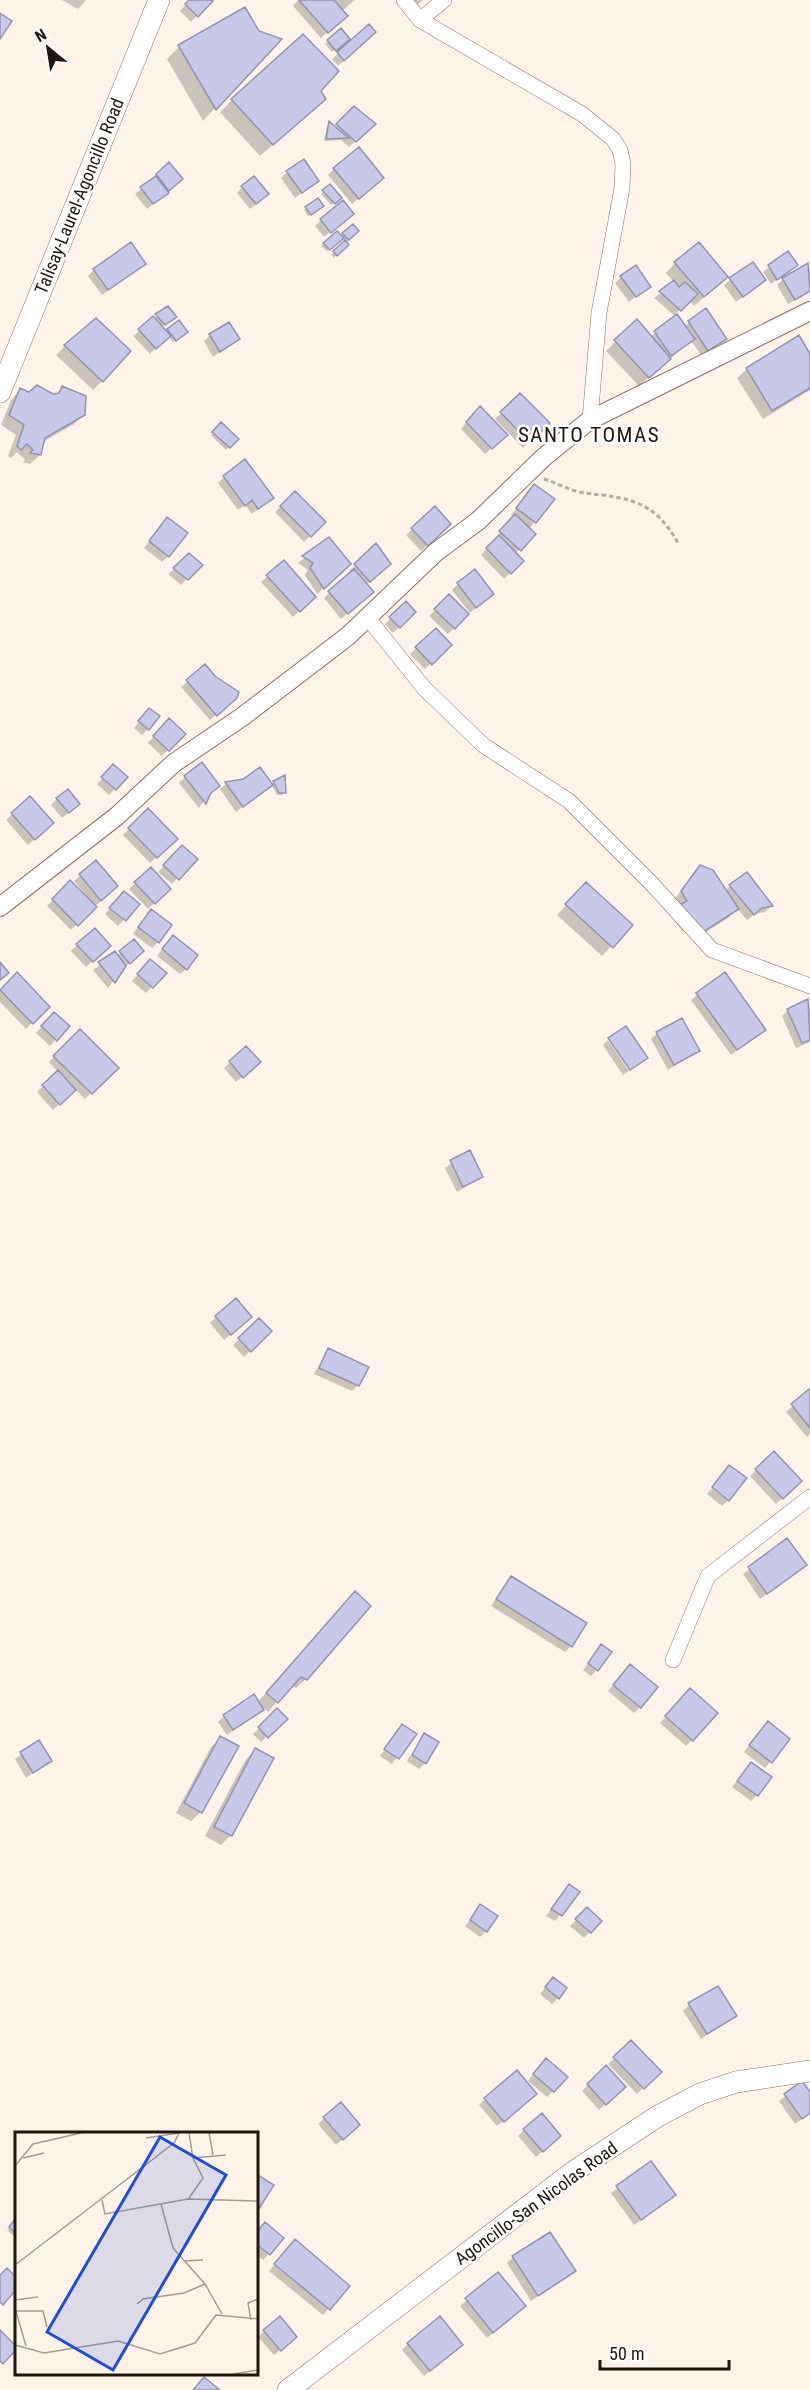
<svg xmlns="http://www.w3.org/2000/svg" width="810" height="2390" font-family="'Roboto Condensed',sans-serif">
<rect width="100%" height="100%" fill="#fef3e9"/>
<path fill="#0003" d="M 62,0 L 86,0 L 78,9 Z
M 190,0 L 211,1 L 191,22 L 180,11 Z
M 298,0 L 355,0 L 342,11 L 340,21 L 321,38 L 293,6 Z
M 408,0 L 423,0 L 414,8 Z
M 369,26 L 374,32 L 338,66 L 332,59 Z
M 341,30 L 348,39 L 332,52 L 325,44 Z
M 258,32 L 280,40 L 203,121 L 167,59 L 179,47 Z
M 319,91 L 312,111 L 260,156 L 220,112 L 232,100 Z
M 354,108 L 368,130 L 349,147 L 341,140 L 324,141 L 327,126 L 329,124 L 335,128 Z
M 334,169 L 376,184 L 352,204 L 328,175 Z
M 287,172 L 317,181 L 295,198 L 281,178 Z
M 157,175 L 175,185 L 147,209 L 135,194 Z
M 329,186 L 340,198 L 331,205 L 321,194 Z
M 242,187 L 261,200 L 250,209 L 237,193 Z
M 306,208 L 319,209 L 308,216 L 304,210 Z
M 321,220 L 346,220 L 324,237 L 315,226 Z
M 352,226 L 357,231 L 334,258 L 331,255 L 345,242 L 342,237 L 327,251 L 321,246 L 337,233 L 340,237 Z
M 788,253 L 796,265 L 771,284 L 763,272 Z
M 675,263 L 717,286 L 694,306 L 690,301 L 675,314 L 684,327 L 689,322 L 725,339 L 702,356 L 691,341 L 639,386 L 606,351 L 637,321 L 650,337 L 676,317 L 654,298 L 674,282 L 666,273 Z
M 144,264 L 102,295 L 88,276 L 94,270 Z
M 807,265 L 810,269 L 810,292 L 788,304 L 777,285 L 785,277 Z
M 621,277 L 649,286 L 629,302 L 615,283 Z
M 730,280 L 764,280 L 736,302 L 724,285 Z
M 167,308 L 172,319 L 161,327 L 165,332 L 168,330 L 184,334 L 173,342 L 168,336 L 150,354 L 133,336 Z
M 210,335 L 238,339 L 213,357 L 204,341 Z
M 65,346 L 102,381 L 93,390 L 56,355 Z
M 810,357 L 810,390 L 763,419 L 737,378 L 747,369 Z
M 63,388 L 84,414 L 74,424 L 43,442 L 40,455 L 30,464 L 23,462 L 25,460 L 17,452 L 11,458 L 8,456 L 16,435 L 1,425 L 11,400 L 20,390 L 29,394 L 55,395 Z
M 520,395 L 548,423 L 523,448 L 495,419 Z
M 474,414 L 506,435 L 485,454 L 461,429 Z
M 221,424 L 237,439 L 226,450 L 211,435 Z
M 224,477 L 272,498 L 252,514 L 245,505 L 238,510 L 218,483 Z
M 529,492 L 553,499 L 529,529 L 534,534 L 515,554 L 522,561 L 504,579 L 481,555 L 514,517 L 511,515 Z
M 295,493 L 324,522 L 304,542 L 275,512 Z
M 435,508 L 449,524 L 421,551 L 406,535 Z
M 162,525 L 168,556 L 162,562 L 144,548 Z
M 329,539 L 349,564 L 317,594 L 305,575 L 308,570 L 298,563 Z
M 376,545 L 383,570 L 366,585 L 366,597 L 341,619 L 324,598 L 351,573 L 349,571 Z
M 284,562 L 314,597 L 293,617 L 261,582 Z
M 200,565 L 181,585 L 168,574 L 174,569 Z
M 458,584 L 492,594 L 470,613 L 452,590 Z
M 449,596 L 467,614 L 448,634 L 429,616 Z
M 406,603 L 414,612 L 393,633 L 385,624 Z
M 436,630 L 450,645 L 425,669 L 410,654 Z
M 205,666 L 229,704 L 210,720 L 181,687 Z
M 143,716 L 148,729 L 142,735 L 134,728 Z
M 169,721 L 183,734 L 162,756 L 148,743 Z
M 114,766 L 126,778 L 109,795 L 97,784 Z
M 185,777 L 208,795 L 199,808 L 179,783 Z
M 243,781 L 271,785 L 236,812 L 220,789 L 226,784 Z
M 274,782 L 284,792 L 282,795 L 277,795 L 272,785 Z
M 30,798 L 46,829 L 28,845 L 6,820 Z
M 57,799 L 72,810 L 62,818 L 51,805 Z
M 148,810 L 175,839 L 150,863 L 123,835 Z
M 182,847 L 195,860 L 172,884 L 158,872 Z
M 701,866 L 725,891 L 730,886 L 771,906 L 765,912 L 755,914 L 747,920 L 737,908 L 728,918 L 693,940 L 685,929 L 682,931 L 671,915 L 672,902 Z
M 151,869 L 169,889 L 148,909 L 129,889 Z
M 80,876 L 110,892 L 71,930 L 47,906 L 70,883 L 84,897 L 86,895 L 74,881 Z
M 577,893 L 631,925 L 602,956 L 557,915 Z
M 118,899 L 138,905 L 118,926 L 105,914 Z
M 145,917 L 158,942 L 152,948 L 133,934 Z
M 133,941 L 136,957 L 122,970 L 108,988 L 93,970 L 115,953 L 117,956 Z
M 167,943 L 186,969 L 180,974 L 157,956 Z
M 77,945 L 103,952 L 86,967 L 71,951 Z
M 144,967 L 165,973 L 146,993 L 132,981 Z
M 724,974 L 758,1035 L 731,1055 L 691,1000 Z
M 17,975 L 48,1007 L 26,1029 L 0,1002 L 0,990 Z
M 808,1001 L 810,1006 L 810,1042 L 796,1048 L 782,1016 L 788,1010 Z
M 48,1020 L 68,1026 L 50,1046 L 36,1033 Z
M 80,1031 L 116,1068 L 85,1099 L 75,1089 L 53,1110 L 37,1092 L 58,1072 L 49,1062 Z
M 657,1033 L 698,1051 L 668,1070 L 651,1039 Z
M 608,1040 L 629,1071 L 623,1075 L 603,1045 Z
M 246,1048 L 253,1068 L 236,1082 L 224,1068 Z
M 469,1152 L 481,1177 L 457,1192 L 445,1168 Z
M 216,1317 L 244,1323 L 224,1340 L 210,1323 Z
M 259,1320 L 270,1331 L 244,1357 L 233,1345 Z
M 328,1350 L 358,1385 L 352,1391 L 314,1374 Z
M 809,1392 L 810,1434 L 807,1437 L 786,1412 Z
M 774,1453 L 800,1481 L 776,1504 L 750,1476 Z
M 724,1473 L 728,1500 L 722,1506 L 707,1494 Z
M 787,1540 L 799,1571 L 760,1599 L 743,1574 Z
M 511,1577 L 571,1646 L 565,1652 L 491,1606 Z
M 345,1602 L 306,1679 L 296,1688 L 291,1686 L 268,1712 L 264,1708 L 227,1735 L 218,1722 L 224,1716 L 258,1702 Z
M 601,1646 L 597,1670 L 591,1676 L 583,1670 Z
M 624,1672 L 640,1707 L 634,1713 L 608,1691 Z
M 684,1696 L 692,1740 L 686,1746 L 660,1723 Z
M 277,1710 L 285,1719 L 261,1742 L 253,1734 Z
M 402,1726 L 415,1735 L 392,1764 L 380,1756 Z
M 762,1729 L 788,1740 L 765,1768 L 744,1752 Z
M 425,1735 L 425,1763 L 419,1769 L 407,1761 Z
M 221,1738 L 201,1812 L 191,1821 L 176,1813 L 211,1747 Z
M 39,1742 L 50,1760 L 26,1778 L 15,1759 Z
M 256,1750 L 272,1759 L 231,1835 L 221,1845 L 205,1836 L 246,1759 Z
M 751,1764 L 757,1795 L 751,1801 L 732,1787 Z
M 564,1892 L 578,1892 L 555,1921 L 546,1916 Z
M 481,1906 L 486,1931 L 480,1937 L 465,1926 Z
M 587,1909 L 600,1921 L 584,1938 L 570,1926 Z
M 547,1985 L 558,1998 L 552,2004 L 540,1994 Z
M 689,2005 L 735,2016 L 701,2039 L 683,2011 Z
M 631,2043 L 659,2072 L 637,2094 L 608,2064 Z
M 540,2066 L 553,2091 L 547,2097 L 528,2081 Z
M 606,2067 L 624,2087 L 599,2110 L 582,2091 Z
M 802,2083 L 810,2094 L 810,2113 L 795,2124 L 779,2101 Z
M 485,2099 L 529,2100 L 497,2126 L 479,2105 Z
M 341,2104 L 352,2131 L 336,2145 L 318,2124 Z
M 524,2130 L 553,2142 L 536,2157 L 518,2136 Z
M 650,2163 L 668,2201 L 634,2225 L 611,2193 Z
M 16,2221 L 16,2238 L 7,2230 Z
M 256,2234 L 269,2254 L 263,2260 L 256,2255 Z
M 289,2247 L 348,2286 L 323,2315 L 269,2271 Z
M 513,2257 L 574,2271 L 531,2301 L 507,2263 Z
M 498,2274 L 518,2312 L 487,2338 L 460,2306 Z
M 264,2331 L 289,2343 L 274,2355 L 258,2337 Z
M 408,2344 L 455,2351 L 424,2376 L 402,2350 Z"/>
<path fill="#c8c9e8" stroke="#9393b1" stroke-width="1.5" d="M 189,0 L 212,0 L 213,1 L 198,17 L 185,4 Z
M 299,0 L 334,0 L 348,16 L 328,33 Z
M 245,7 L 259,31 L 282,39 L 216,110 L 178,45 Z
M 0,13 L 12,21 L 0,39 Z
M 369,24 L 376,32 L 344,61 L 337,52 Z
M 341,28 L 350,39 L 336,51 L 327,40 Z
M 303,34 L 339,71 L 321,91 L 326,99 L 273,145 L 231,99 Z
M 354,106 L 376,124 L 356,142 L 336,124 Z
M 329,121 L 339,130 L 349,138 L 326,139 Z
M 359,147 L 384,178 L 359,199 L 333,168 Z
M 304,159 L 319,181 L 302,193 L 286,171 Z
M 169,162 L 183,179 L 169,191 L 156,174 Z
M 156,176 L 169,193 L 153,204 L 140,187 Z
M 254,176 L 269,194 L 256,204 L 241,186 Z
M 330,184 L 342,198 L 335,204 L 322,190 Z
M 318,198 L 324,206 L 311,215 L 305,207 Z
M 343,200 L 354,214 L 331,233 L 320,219 Z
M 353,224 L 359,231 L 349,240 L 342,233 Z
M 337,231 L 344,238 L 330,250 L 323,243 Z
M 345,240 L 349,245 L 337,256 L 333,251 Z
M 131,242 L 146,264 L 108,290 L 93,269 Z
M 699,242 L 728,277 L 704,297 L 674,262 Z
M 788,251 L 798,265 L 777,280 L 768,265 Z
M 753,262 L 766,280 L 743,297 L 729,278 Z
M 808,263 L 810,291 L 795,300 L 782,278 Z
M 636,265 L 651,287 L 636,297 L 620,276 Z
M 674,280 L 679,287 L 685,282 L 698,294 L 681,311 L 659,291 Z
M 168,306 L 177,317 L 165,325 L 155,314 Z
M 706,308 L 727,339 L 708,351 L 688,321 Z
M 677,314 L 695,339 L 671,356 L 654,331 Z
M 153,316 L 171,336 L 156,349 L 138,329 Z
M 96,318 L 131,351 L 103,382 L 64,345 Z
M 637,319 L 671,359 L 649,378 L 614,340 Z
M 179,320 L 188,332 L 176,341 L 167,329 Z
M 229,322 L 240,339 L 220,352 L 209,334 Z
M 799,335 L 810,354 L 810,388 L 772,411 L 746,368 Z
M 37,385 L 53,394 L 59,393 L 62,386 L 86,396 L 85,415 L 45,438 L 41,455 L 30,453 L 33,450 L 27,444 L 21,450 L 17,446 L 24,425 L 9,415 L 20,388 L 29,392 Z
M 520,393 L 550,423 L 530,443 L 500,412 Z
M 480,406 L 508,435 L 492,449 L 466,422 Z
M 221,422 L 239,439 L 230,448 L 212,432 Z
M 245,459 L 274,498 L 258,509 L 252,500 L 245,506 L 223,476 Z
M 534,484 L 555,499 L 536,523 L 516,508 Z
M 295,491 L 326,522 L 311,537 L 280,506 Z
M 435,506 L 451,524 L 428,546 L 411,528 Z
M 515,514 L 536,534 L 521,551 L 499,531 Z
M 167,517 L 188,533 L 169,557 L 149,541 Z
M 499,535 L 524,561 L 511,574 L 486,548 Z
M 329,537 L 351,564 L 324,589 L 310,568 L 313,563 L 302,556 Z
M 376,543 L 391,564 L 370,582 L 354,564 Z
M 189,553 L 203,565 L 188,580 L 173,568 Z
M 284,560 L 316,597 L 300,612 L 266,575 Z
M 354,569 L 374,592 L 348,614 L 328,591 Z
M 475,569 L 494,594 L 476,608 L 457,583 Z
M 449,594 L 469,614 L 455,629 L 434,609 Z
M 406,601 L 416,612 L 400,628 L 389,617 Z
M 436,628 L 452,645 L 432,665 L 415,647 Z
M 205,664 L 215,676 L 239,692 L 237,698 L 217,716 L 186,680 Z
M 149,708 L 160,716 L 149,730 L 138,721 Z
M 169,718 L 186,734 L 169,751 L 153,736 Z
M 202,762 L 220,786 L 211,793 L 206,804 L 184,776 Z
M 113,764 L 128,777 L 116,790 L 101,777 Z
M 260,767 L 273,785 L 243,807 L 225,782 L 243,779 Z
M 285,775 L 286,793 L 279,793 L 273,781 Z
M 68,789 L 80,804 L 69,813 L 56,798 Z
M 30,796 L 54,823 L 35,840 L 11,813 Z
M 148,808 L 178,839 L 157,858 L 128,828 Z
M 182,845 L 198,859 L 179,880 L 163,865 Z
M 96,860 L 118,886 L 101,901 L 79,874 Z
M 700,865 L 713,870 L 739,909 L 703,932 L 680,905 L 687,901 L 681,891 Z
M 151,867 L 171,889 L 155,904 L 134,882 Z
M 747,872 L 773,906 L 762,908 L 754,915 L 729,885 Z
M 70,880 L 97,907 L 78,926 L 52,899 Z
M 586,882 L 633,925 L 613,948 L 565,904 Z
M 124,891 L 140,904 L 126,921 L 109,908 Z
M 151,909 L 172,925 L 159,943 L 138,927 Z
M 95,928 L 111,946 L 93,962 L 76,944 Z
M 173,935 L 198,955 L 187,970 L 162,949 Z
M 134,939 L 144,951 L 130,964 L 119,951 Z
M 115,951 L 126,966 L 115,983 L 98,962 Z
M 150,959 L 167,973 L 153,988 L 137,974 Z
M 0,962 L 9,973 L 0,980 Z
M 17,972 L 50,1007 L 33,1024 L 0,990 Z
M 725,972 L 766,1030 L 737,1050 L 696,993 Z
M 808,999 L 810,1040 L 802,1043 L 787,1009 Z
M 54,1012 L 70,1026 L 57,1041 L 41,1026 Z
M 682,1018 L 700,1051 L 674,1065 L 656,1032 Z
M 626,1026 L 648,1058 L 630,1070 L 608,1038 Z
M 80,1029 L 119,1068 L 92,1094 L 53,1056 Z
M 246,1046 L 261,1062 L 243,1078 L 229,1061 Z
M 58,1070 L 76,1090 L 60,1105 L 42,1085 Z
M 470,1150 L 483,1177 L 463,1187 L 450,1160 Z
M 236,1298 L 252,1317 L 231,1335 L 215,1316 Z
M 259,1318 L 272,1331 L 251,1352 L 238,1338 Z
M 328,1348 L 369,1367 L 359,1386 L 319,1368 Z
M 809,1389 L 810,1390 L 810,1428 L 791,1404 Z
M 774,1451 L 802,1481 L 783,1499 L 755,1469 Z
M 729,1465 L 747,1478 L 729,1501 L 712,1487 Z
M 787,1538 L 807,1565 L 767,1594 L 748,1567 Z
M 511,1576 L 587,1623 L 572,1647 L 496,1599 Z
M 355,1591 L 371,1606 L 307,1680 L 301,1677 L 278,1703 L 266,1693 Z
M 601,1644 L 612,1652 L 598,1671 L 588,1663 Z
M 630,1664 L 658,1687 L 641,1708 L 613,1685 Z
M 690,1688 L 718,1713 L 693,1741 L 665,1716 Z
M 254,1694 L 264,1710 L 233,1730 L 223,1715 Z
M 277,1708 L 288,1719 L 268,1738 L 258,1727 Z
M 768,1721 L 790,1739 L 772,1763 L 749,1745 Z
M 402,1724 L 417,1734 L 399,1759 L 384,1749 Z
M 424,1733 L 439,1742 L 426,1764 L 412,1755 Z
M 220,1736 L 239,1746 L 202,1813 L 184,1803 Z
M 39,1740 L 52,1761 L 33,1773 L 20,1752 Z
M 255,1748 L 274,1758 L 232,1836 L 214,1827 Z
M 751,1762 L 772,1777 L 758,1796 L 737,1781 Z
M 569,1884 L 580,1892 L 562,1916 L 551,1909 Z
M 480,1904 L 498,1916 L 487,1932 L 470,1920 Z
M 587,1907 L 602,1921 L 591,1933 L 575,1919 Z
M 553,1977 L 567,1988 L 559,1999 L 545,1987 Z
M 718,1986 L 737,2016 L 707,2034 L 688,2003 Z
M 631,2040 L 662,2072 L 644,2089 L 613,2057 Z
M 546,2058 L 568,2077 L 554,2092 L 533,2074 Z
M 606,2065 L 626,2087 L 606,2105 L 587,2084 Z
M 517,2070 L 537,2094 L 504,2122 L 484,2098 Z
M 802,2081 L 810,2092 L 810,2113 L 802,2119 L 784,2094 Z
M 341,2102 L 360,2125 L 343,2140 L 323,2117 Z
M 542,2113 L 561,2136 L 543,2152 L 523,2129 Z
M 651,2161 L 676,2195 L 641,2220 L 616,2186 Z
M 256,2174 L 274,2185 L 257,2212 L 256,2212 Z
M 16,2218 L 16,2234 L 9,2227 Z
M 265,2222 L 284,2238 L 270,2255 L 256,2244 L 256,2233 Z
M 550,2232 L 576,2271 L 538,2296 L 512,2256 Z
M 295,2239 L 350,2286 L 330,2310 L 274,2264 Z
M 7,2268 L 16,2277 L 16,2290 L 3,2305 L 0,2302 L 0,2275 Z
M 498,2272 L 526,2306 L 493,2333 L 465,2298 Z
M 280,2316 L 297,2337 L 281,2351 L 263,2330 Z
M 440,2316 L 463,2345 L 430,2371 L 407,2343 Z
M 0,2330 L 16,2346 L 16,2350 L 3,2364 L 0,2361 Z
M 204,2377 L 220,2390 L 193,2390 Z"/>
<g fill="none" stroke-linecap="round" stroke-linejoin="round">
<defs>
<path id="minor" d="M 404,0 L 420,20 L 582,114 L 613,139 L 620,150 L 623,164 L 622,188 L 599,313 L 590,420
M 420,20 L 444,0
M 367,617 L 424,688 L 483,745 L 569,801 L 652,884 L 712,950 L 810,986
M 673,1660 L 708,1576 L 810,1497"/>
<path id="tertiary" d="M 0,907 L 117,816 L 174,763 L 242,717 L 348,636 L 436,552 L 478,521 L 544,457 L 590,420 L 810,311"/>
<path id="secondary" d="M 0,392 L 159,0
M 288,2390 L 573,2172 L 658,2116 L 700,2094 L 736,2082 L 810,2071"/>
</defs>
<use href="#minor" stroke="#8b715d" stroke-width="16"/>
<use href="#tertiary" stroke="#8b715d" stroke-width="20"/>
<use href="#secondary" stroke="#8b715d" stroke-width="22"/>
<path stroke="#b6aba2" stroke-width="3" stroke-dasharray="4.5 3" stroke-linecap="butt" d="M 544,479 C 557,483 571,491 584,493 C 629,498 654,500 678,543"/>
<use href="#minor" stroke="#fff" stroke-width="15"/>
<use href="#tertiary" stroke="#fff" stroke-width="18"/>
<use href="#secondary" stroke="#fff" stroke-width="21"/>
</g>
<g text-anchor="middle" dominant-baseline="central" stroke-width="5" stroke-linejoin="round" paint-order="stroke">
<g font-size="18" fill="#20160e" stroke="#fff">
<text transform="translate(79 196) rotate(-68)">Talisay-Laurel-Agoncillo Road</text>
<text transform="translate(536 2203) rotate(-36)">Agoncillo-San Nicolas Road</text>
</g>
<g font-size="21" letter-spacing="1.5" fill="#20160e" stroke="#fff">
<text x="589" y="435">SANTO TOMAS</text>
</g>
</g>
<g transform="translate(15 2132)">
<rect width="243" height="243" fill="#fef3e9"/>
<path fill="none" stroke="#a59b91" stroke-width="1.5" d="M 194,1 L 198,23M 131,6 L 164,1M 8,26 L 29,21M 178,26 L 211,23M 0,34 L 18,12 L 66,1M 174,66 L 188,46 L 178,26 L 174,1M 87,68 L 90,82 L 173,67 L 243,69M 146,72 L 158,116 L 190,152 L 207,182M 169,129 L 188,128M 0,133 L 159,11 L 164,1M 0,168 L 23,165M 122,172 L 128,167 L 169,161 L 190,152M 0,176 L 11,214M 1,179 L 28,179 L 32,195M 236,188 L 233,171 L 243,167M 0,213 L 29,221 L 103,209 L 145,222 L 180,211 L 201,183 L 243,187M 219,242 L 243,238"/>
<path fill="#1d4ed8" fill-opacity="0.15" stroke="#1d4ed8" stroke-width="3" d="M 145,5 L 211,43 L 98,238 L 32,200 Z"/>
<rect width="243" height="243" fill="none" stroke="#20160e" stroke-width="3"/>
</g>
<g transform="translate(48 48) rotate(330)" stroke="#ffffff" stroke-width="4.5" paint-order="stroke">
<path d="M0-4.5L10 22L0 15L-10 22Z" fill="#20160e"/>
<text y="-9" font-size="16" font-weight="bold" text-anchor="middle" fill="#20160e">N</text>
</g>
<path d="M600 2360v9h129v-9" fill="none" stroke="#20160e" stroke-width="3"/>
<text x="609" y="2360" font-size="18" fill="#20160e" stroke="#ffffff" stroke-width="4.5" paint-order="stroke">50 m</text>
</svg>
